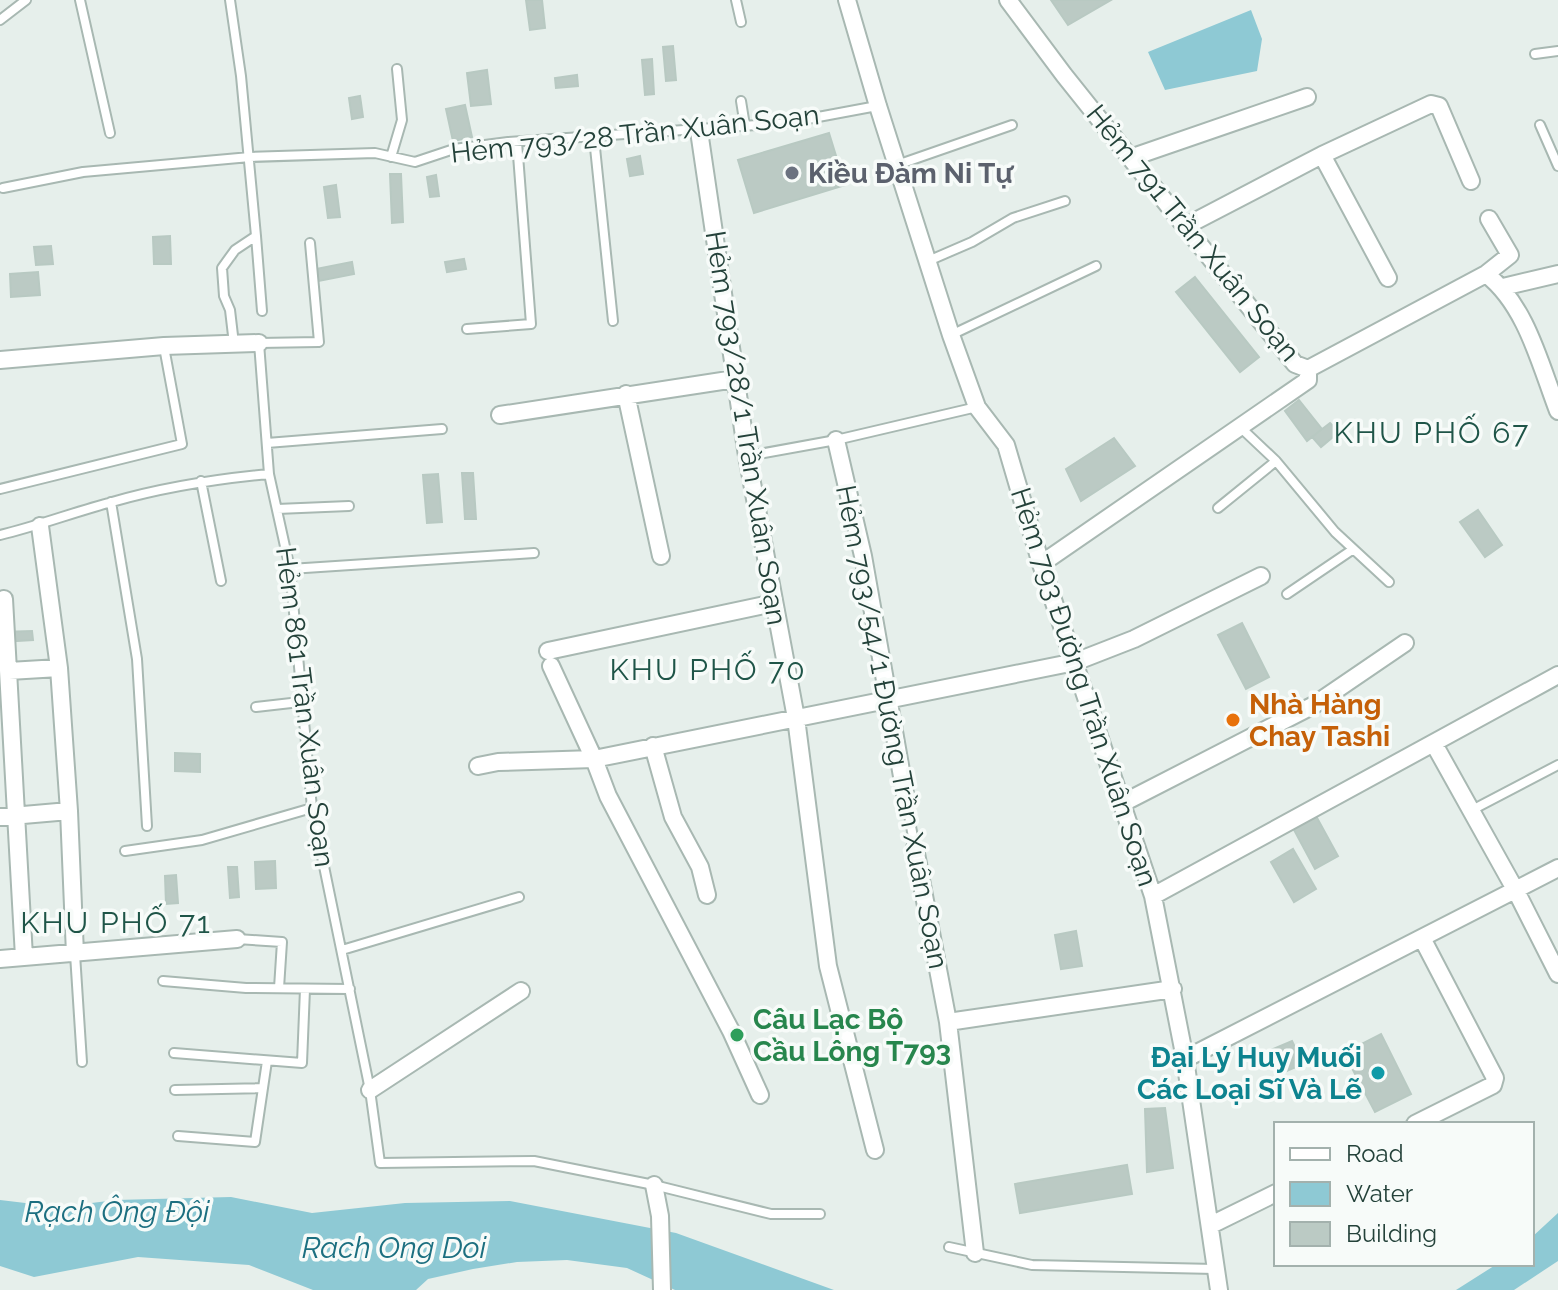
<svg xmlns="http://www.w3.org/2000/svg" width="1558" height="1290" font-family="Raleway,sans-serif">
<rect width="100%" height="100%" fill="#e6efeb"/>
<path fill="#8ec9d4" d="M 1251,10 L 1262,39 L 1257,71 L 1165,90 L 1148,52 Z
M 231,1197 L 312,1213 L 405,1203 L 510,1201 L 676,1233 L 834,1290 L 675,1290 L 627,1268 L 567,1260 L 517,1262 L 473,1269 L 428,1279 L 416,1290 L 313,1290 L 249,1265 L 138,1257 L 34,1277 L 0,1266 L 0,1200 L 59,1207 L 116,1200 Z
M 1558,1213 L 1558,1261 L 1514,1290 L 1456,1290 L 1497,1264 L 1532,1264 L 1532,1237 Z"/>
<path fill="#bbcac4" stroke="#b8c9c2" stroke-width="2" d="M 526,0 L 542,0 L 545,28 L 530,30 Z
M 1051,0 L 1111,0 L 1068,25 Z
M 673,46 L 676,80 L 666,81 L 663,47 Z
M 652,59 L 654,94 L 645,95 L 642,60 Z
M 487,70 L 491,104 L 471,106 L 467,73 Z
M 577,75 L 578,86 L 556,88 L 555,78 Z
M 360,96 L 363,117 L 352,119 L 349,98 Z
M 465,105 L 472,137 L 453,141 L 446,109 Z
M 829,133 L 845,185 L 754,213 L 738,160 Z
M 640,156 L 643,174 L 630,176 L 627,159 Z
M 390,174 L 401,174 L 403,222 L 392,223 Z
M 436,175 L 439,196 L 430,197 L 427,177 Z
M 336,185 L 340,217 L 328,218 L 324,187 Z
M 170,236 L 171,264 L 154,264 L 153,237 Z
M 51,246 L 53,264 L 36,265 L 34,247 Z
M 464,259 L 466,269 L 447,272 L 445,262 Z
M 352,262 L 354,274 L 318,281 L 316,269 Z
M 38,272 L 40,295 L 11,297 L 10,274 Z
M 1195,277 L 1259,357 L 1240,372 L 1176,292 Z
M 1299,400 L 1322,429 L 1307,441 L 1285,411 Z
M 1330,423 L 1339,432 L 1321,447 L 1312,437 Z
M 1114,438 L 1135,466 L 1081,501 L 1066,469 Z
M 462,473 L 473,473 L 476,519 L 465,519 Z
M 438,474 L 442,522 L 427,523 L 423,475 Z
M 1478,510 L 1502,545 L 1485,557 L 1460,522 Z
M 1242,623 L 1269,677 L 1246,689 L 1218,635 Z
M 32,631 L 33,640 L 0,642 L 0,632 Z
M 175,753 L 200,754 L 200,772 L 175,771 Z
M 1316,816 L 1338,856 L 1315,869 L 1293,828 Z
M 1293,849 L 1316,889 L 1294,902 L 1271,862 Z
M 275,861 L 276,888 L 256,889 L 255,862 Z
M 228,867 L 237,867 L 239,897 L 230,898 Z
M 176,875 L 178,903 L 166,904 L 165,876 Z
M 1076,931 L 1082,966 L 1061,969 L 1055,935 Z
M 1381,1034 L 1411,1094 L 1375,1112 L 1344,1053 Z
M 1292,1041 L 1303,1064 L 1282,1073 L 1271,1050 Z
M 1165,1108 L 1173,1168 L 1147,1172 L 1145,1109 Z
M 1127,1165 L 1132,1194 L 1020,1213 L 1015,1184 Z"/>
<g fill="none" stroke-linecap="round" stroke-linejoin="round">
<defs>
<path id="lane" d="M 80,0 L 110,133
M 230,0 L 241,76 L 256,236 L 235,250 L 222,268 L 224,296 L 230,310 L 234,344
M 736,0 L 741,22
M 0,20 L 26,0
M 1535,54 L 1558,51
M 741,101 L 745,126
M 1540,125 L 1558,166
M 594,138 L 613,321
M 391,157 L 402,120 L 397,69
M 897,165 L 1012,125
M 3,188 L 83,172 L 250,157 L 375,153 L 415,162 L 454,149 L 508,142 L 786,123 L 877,106
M 256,236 L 262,311
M 310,243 L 319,342 L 259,343 L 269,474 L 290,569 L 312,808 L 370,1090 L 380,1163 L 534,1161 L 654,1185 L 771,1214 L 820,1214
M 928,261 L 972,242 L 1013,218 L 1065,201
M 467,329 L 531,324 L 517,142
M 951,335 L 1096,266
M 1240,427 L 1276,461 L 1335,532 L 1389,582
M 267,443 L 442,429
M 748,456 L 836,440 L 977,407
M 201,481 L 221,581
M 0,489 L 182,444 L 164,347
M 111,502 L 137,659 L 147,826
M 1218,508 L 1276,461
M 277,509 L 349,506
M 0,535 C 38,526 74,512 112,502 C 164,487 216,479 269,474
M 290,569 L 534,553
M 1287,594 L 1352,550
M 256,707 L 300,702
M 906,799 L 915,848
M 1472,810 L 1558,765
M 125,851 L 202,840 L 312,808
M 237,939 L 282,942 L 279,988
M 342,950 L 519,897
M 75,954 L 82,1062
M 163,981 L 246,988 L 350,989
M 174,1053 L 302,1063 L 305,989
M 175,1090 L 263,1088
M 178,1136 L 255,1142 L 267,1061
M 949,1247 L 1032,1265 L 1215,1269"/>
<path id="street" d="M 847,0 L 878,106 L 951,335 L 977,407 L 1006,445 L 1041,564 L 1153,896 L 1185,1059 L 1219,1290
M 1008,0 L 1064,75 L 1295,364 L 1308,369 L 1486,274 C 1526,305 1540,364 1558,411
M 699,131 L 747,456 L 796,718 L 828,966 L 875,1150
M 1322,155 L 1388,278
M 1130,158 L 1307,97
M 1186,226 L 1322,155 L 1431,104 L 1439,106 L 1471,181
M 1486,274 L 1510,255 L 1489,219
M 1503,287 L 1558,274
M 0,360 L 164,346 L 259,343
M 626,394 L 661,556
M 500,415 L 735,379
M 836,440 L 863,556 L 906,799
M 40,526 L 59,668 L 69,811 L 75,954
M 1041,564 L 1308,380 L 1308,369
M 4,599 L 24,957
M 548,651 L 774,603
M 551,666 L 594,759 L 608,796 L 731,1031 L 760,1095
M 9,671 L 59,668
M 1434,744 L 1516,891 L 1558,974
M 653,746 L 673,817 L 700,867 L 707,895
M 478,766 L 498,762 L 594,759 L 1075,662 L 1134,639 L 1261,576
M 1123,803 L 1314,705 L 1405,643
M 0,817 L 69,811
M 915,848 L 948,1022 L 975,1253
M 1153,896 L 1558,675
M 0,959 L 237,939
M 948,1022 L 1173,989
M 1185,1059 L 1558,868
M 370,1090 L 521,991
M 1415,1124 L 1493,1085 L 1495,1078 L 1423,940
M 654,1185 L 660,1216 L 662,1290
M 1211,1225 L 1276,1193"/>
</defs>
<use href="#lane" stroke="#a8b8b2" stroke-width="12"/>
<use href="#street" stroke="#a8b8b2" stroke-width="20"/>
<use href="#lane" stroke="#fff" stroke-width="8"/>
<use href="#street" stroke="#fff" stroke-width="16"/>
</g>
<circle fill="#6b7280" stroke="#f7fbf9" stroke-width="3" cx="792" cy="173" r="8"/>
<circle fill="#e8710a" stroke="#f7fbf9" stroke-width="3" cx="1233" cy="720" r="8"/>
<circle fill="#2e9e5b" stroke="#f7fbf9" stroke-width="3" cx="737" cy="1035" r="8"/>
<circle fill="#0f9aa8" stroke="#f7fbf9" stroke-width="3" cx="1378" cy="1073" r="8"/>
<g text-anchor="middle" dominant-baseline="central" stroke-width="7" stroke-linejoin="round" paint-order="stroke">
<g font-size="28" fill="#24423a" stroke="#f7fbf9">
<text transform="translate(635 134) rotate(-6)">Hẻm 793/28 Trần Xuân Soạn</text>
<text transform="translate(1193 233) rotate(51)">Hẻm 791 Trần Xuân Soạn</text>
<text transform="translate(746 428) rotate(81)">Hẻm 793/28/1 Trần Xuân Soạn</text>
<text transform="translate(1084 687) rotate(72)">Hẻm 793 Đường Trần Xuân Soạn</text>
<text transform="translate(305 707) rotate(83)">Hẻm 861 Trần Xuân Soạn</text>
<text transform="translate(892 727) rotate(79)">Hẻm 793/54/1 Đường Trần Xuân Soạn</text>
</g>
<g font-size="28" font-weight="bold" fill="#5b616d" stroke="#f7fbf9" text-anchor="start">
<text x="808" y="173">Kiều Đàm Ni Tự</text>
</g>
<g font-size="28" font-weight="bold" fill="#c56008" stroke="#f7fbf9" text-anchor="start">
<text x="1249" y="704">Nhà Hàng<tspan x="1249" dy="32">Chay Tashi</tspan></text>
</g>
<g font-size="28" font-weight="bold" fill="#27864d" stroke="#f7fbf9" text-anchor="start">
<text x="753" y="1019">Câu Lạc Bộ<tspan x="753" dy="32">Cầu Lông T793</tspan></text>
</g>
<g font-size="28" font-weight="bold" fill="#0d838f" stroke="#f7fbf9" text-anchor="end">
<text x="1362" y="1057">Đại Lý Huy Muối<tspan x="1362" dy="32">Các Loại Sĩ Và Lẽ</tspan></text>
</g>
<g font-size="30" letter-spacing="2" fill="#1f5548" stroke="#f7fbf9">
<text x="1432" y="432">KHU PHỐ 67</text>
<text x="708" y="669">KHU PHỐ 70</text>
<text x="116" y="922">KHU PHỐ 71</text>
</g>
<g font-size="30" font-style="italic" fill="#1c6f80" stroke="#f7fbf9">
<text x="117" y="1211">Rạch Ông Đội</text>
<text x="394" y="1247">Rach Ong Doi</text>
</g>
</g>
<rect x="1274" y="1122" width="260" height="144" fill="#f7fbf9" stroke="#a3b1ad" stroke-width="2"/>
<rect x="1290" y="1148" width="40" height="12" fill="#ffffff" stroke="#a3b1ad" stroke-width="2"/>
<text x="1346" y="1162" font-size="24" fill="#24423a">Road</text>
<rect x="1290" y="1182" width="40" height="24" fill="#8ec9d4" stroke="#a3b1ad" stroke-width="2"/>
<text x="1346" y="1202" font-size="24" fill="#24423a">Water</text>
<rect x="1290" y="1222" width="40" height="24" fill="#bbcac4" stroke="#a3b1ad" stroke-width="2"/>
<text x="1346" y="1242" font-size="24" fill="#24423a">Building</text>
</svg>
